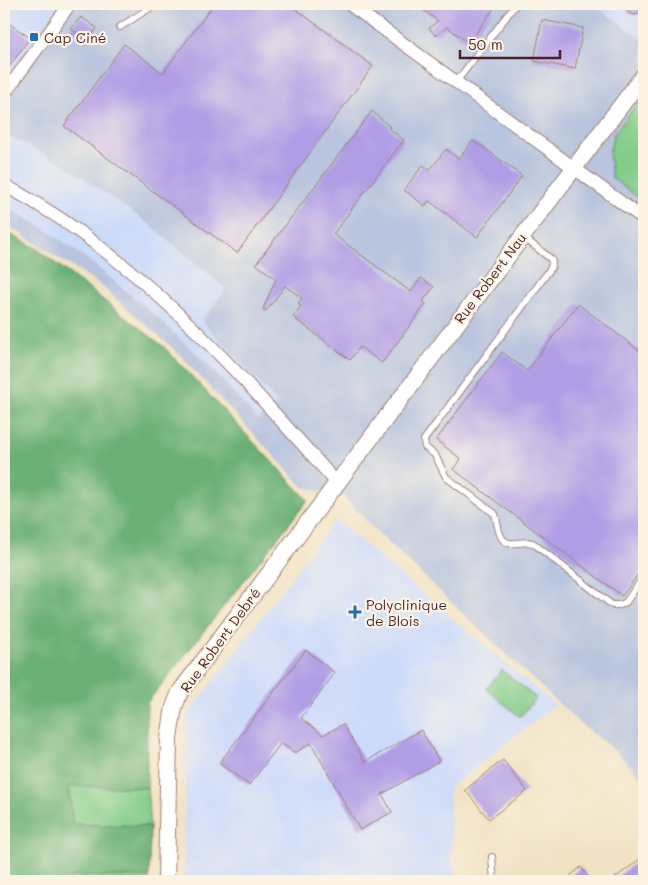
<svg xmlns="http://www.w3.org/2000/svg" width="648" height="885" font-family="Mali,sans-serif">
<rect width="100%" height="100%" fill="#fcf5e5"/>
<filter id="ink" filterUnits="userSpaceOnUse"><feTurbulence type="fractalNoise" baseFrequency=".02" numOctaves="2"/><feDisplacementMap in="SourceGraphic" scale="10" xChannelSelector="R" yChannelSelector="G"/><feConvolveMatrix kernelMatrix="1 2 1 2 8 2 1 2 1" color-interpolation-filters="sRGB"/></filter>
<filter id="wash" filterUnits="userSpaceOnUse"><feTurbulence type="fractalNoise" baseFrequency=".0096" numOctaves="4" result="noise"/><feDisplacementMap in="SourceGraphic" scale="20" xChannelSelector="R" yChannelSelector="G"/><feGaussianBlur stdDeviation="1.12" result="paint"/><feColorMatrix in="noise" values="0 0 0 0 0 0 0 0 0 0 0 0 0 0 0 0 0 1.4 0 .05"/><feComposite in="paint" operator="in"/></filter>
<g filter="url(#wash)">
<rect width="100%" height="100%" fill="#f1e2c3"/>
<path fill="#cddbfa" d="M 4,4 L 63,4 L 24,52 L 4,85 Z
M 592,4 L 644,4 L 644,40 L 643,41 Z
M 4,134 L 62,163 L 149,224 L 226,289 L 202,321 L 277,402 L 266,413 L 258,420 L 207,364 L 157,317 L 90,261 L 45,229 L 4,205 Z
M 335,520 L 555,705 L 449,788 L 452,862 L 458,881 L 184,881 L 186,717 Z"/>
<path fill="#b9c5de" d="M 63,4 L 592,4 L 644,40 L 644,780 L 616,752 L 577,721 L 378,533 L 344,497 L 303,487 L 176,351 L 100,285 L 4,223 L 4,205 L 45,229 L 90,261 L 157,317 L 207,364 L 258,420 L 277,402 L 202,321 L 226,289 L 149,224 L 62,163 L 4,134 L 4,85 L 24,52 Z"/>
<path fill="#83cd89" stroke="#66765a" d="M 644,95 L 644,202 L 612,178 L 609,153 L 614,134 Z
M 502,670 L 536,698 L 520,717 L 486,689 Z
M 69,785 L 147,788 L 150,826 L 73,824 Z
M 72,876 L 149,877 L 149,881 L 71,881 Z"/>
<path fill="#6ab075" stroke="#5a6850" d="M 4,231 L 36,248 L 163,346 L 308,500 L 147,703 L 147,788 L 69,786 L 73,824 L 150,826 L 149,877 L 72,876 L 71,881 L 4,881 Z"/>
<g id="blocks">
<path fill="#b09de6" d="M 214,4 L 289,4 L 373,66 L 237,253 L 64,126 L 124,44 L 163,73 Z
M 415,4 L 488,4 L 494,8 L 469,43 L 447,27 L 436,36 L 429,28 L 438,21 Z
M 624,4 L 644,4 L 644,8 L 640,14 L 634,15 L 629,13 Z
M 81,17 L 97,28 L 88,41 L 71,29 Z
M 4,20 L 30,38 L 4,74 Z
M 542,20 L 583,28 L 575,69 L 534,61 Z
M 372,111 L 390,127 L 388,128 L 404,140 L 333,234 L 411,292 L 421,278 L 434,287 L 423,301 L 426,304 L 382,363 L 360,347 L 350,360 L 293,317 L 301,306 L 298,304 L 302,298 L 285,286 L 266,311 L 263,309 L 276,279 L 256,264 Z
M 472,141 L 483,147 L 522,176 L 477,237 L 429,201 L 425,206 L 404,190 L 423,165 L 430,170 L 446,149 L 459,159 Z
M 578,304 L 644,354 L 644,566 L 622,596 L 453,469 L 461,459 L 436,440 L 502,352 L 527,371 Z
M 306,650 L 335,673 L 301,718 L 323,735 L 343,724 L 365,762 L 421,730 L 439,761 L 382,794 L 392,812 L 360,830 L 311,743 L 295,753 L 281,743 L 249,785 L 219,763 Z
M 503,760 L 527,791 L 489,819 L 465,790 Z
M 644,856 L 644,881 L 611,881 Z
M 581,867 L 591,881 L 564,881 Z"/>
</g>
</g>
<g filter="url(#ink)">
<use href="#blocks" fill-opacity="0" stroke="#9e8077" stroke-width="1"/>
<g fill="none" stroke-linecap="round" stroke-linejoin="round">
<defs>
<path id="service" d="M 120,27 L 156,4
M 456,82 L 516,4
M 523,237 L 551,259 L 552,263 L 551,268 L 424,440 L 425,447 L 435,455 L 446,477 L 495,514 C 499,526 497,546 516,543 C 523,543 527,541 533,543 L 612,605 L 621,605 L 626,602 L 644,576
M 492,857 L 494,881"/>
<path id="minor" d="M 349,4 L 644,219
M 4,94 L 70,4
M 4,185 C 138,256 237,371 337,483"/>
<path id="tertiary" d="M 166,881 L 169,738 L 174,707 L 180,692 L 644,75"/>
</defs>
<use href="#service" stroke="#9e8077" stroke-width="8"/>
<use href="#minor" stroke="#9e8077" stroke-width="14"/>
<use href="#tertiary" stroke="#9e8077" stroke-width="18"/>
<use href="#service" stroke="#fff" stroke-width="6"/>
<use href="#minor" stroke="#fff" stroke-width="12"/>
<use href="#tertiary" stroke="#fff" stroke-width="16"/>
</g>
</g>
<g fill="#1f6fb2" stroke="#fcf5e5" stroke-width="2">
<rect x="29" y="32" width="10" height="10" rx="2.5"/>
<path d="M352.5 604.5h5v5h5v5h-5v5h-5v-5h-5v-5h5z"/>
</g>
<g text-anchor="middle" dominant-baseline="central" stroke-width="4.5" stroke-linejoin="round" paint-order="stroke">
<g font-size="14" fill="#4a1f2b" stroke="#fcf5e5" text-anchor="start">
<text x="44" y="37">Cap Ciné</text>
<text x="366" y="604">Polyclinique<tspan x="366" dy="16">de Blois</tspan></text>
</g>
<g font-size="14" fill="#4a1f2b" stroke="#fcf5e5">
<text transform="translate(490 278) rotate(-53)">Rue Robert Nau</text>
<text transform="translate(220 640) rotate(-54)">Rue Robert Debré</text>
</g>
</g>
<rect width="648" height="885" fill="none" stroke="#fcf5e5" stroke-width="20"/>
<path d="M460 50v8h100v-8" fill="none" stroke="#4a1f2b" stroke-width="2.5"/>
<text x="468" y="50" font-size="15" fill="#4a1f2b" stroke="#fcf5e5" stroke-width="4" paint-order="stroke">50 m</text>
</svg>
